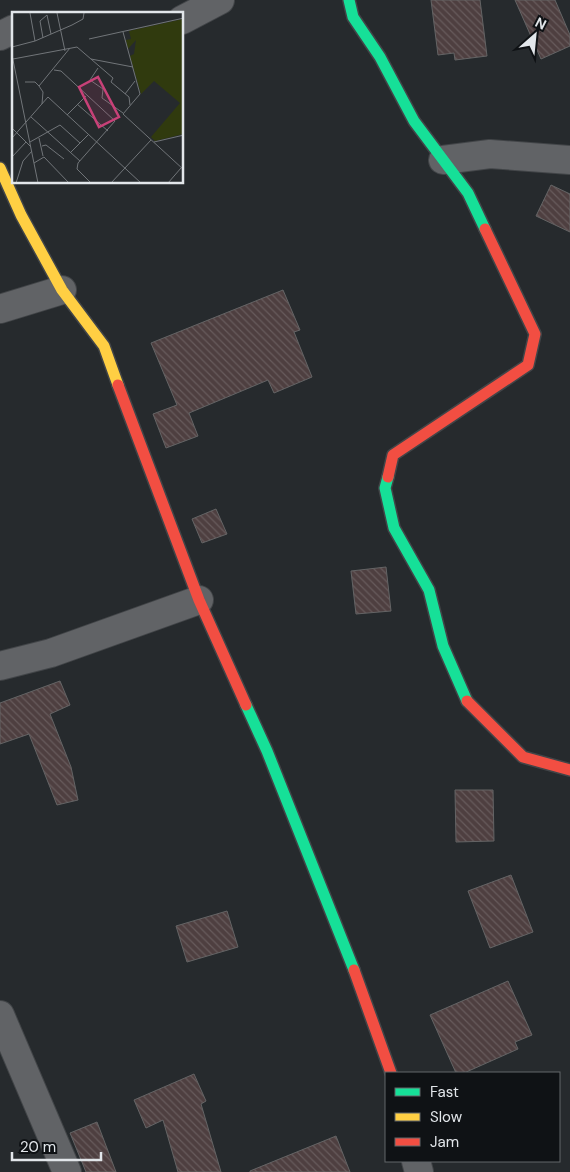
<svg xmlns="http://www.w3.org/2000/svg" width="570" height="1172" font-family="'DM Sans',sans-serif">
<defs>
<pattern id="building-back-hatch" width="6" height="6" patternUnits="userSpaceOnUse" patternTransform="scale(1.25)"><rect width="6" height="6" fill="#4e3f40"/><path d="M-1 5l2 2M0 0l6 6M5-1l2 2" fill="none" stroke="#675b5c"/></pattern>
</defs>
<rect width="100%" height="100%" fill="#262a2d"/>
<path fill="url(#building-back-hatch)" stroke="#646465" d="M 431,0 L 480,0 L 487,56 L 455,60 L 454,53 L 438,55 Z
M 515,0 L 555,0 L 570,35 L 570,46 L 541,59 Z
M 551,185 L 570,194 L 570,232 L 536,216 Z
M 283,290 L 300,330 L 294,332 L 312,377 L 274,393 L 268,380 L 189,413 L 198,436 L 166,448 L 153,414 L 177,405 L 151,343 Z
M 216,509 L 227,534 L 202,543 L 192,519 Z
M 386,567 L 391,611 L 356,614 L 351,571 Z
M 60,681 L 70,705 L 50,714 L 71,767 L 78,800 L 57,805 L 29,734 L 0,744 L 0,703 Z
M 455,790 L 493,790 L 494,841 L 456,842 Z
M 511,875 L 533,932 L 490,948 L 468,891 Z
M 227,911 L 238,947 L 187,962 L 176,926 Z
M 508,981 L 532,1035 L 515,1042 L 518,1049 L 464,1073 L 456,1073 L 430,1015 Z
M 194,1074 L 206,1101 L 201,1104 L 221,1172 L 178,1172 L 163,1120 L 146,1128 L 134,1100 Z
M 97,1122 L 116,1172 L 86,1172 L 70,1133 Z
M 336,1136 L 350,1172 L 250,1172 L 250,1171 Z"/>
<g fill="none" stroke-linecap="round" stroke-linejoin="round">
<defs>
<path id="street" d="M 182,20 L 220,0
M 0,36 L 14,29
M 443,160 L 490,154 L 570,160
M 0,309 L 62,290
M 0,666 L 51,653 L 199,600
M 0,1015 L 67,1172
M 416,1161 L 419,1172"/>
<path id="fast" d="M 349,0 L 353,17 L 380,57 L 414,121 L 468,193 L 485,229
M 388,477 L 385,488 L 394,528 L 429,590 L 443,646 L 467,701
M 246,705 L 267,751 L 354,970"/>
<path id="slow" d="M 0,168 L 21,215 L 62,290 L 104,346 L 118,385"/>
<path id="jam" d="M 118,385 L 199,600 L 246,705
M 388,477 L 393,455 L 528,365 L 535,334 L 485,229
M 467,701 L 523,757 L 570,770
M 354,970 L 391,1073"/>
</defs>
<use href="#street" stroke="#424548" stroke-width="30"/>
<use href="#fast" stroke="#424548" stroke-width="14"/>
<use href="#slow" stroke="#424548" stroke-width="14"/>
<use href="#jam" stroke="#424548" stroke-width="14"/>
<use href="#street" stroke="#616366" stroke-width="28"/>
<use href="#fast" stroke="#16e098" stroke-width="11"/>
<use href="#slow" stroke="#ffcf43" stroke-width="11"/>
<use href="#jam" stroke="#f24e42" stroke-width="11"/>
</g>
<g transform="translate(12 12)">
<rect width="171" height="171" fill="#262a2d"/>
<path d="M 171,7 L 171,122 L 143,129 L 139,125 L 168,91 L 142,69 L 129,82 L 118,44 L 122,42 L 124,28 L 116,37 L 114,28 L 119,27 L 117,19 Z" fill="#303a0e"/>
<path fill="none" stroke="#717579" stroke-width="1" d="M 18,1 L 23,29M 45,1 L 53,39M 35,3 L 39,22M 111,20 L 128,82 L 111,102 L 172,158M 31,26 L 28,9 L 35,3M 77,27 L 172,6M 0,35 L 23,29 L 60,13 L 71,7 L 72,1M 0,43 L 26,171M 1,47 L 65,35 L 101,66 L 99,70 L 117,85 L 118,93M 79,47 L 121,55M 86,56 L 78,68 L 91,77 L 90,86 L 111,101M 42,58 L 49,59 L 103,109 L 66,151 L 65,157 L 79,171M 13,70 L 23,70 L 27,74M 113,82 L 123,69M 30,92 L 31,80 L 27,74 L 58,36M 65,92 L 96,119M 55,103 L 74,84M 19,105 L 68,149M 0,116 L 19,135M 0,126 L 36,85 L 129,171M 27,126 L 31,144M 18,130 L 48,113 L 68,131M 142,130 L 172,123M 30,134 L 34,133 L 52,147M 59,140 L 77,122M 0,145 L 14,130M 22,151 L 32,145 L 57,171M 4,171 L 11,149 L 20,139M 99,171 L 139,128M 156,171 L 169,156"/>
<path fill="#c84178" fill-opacity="0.15" stroke="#c84178" stroke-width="2.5" d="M 86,65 L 107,105 L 87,115 L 67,75 Z"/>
<rect width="171" height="171" fill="none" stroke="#e2e6ea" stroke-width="2.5"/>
</g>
<rect x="385" y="1072" width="175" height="90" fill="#0f1215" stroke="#63676a"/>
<rect x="395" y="1088" width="25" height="8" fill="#16e098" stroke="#63676a"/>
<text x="430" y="1097" font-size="15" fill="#e2e6ea">Fast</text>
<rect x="395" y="1113" width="25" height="8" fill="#ffcf43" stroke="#63676a"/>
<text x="430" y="1122" font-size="15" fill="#e2e6ea">Slow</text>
<rect x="395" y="1138" width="25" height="8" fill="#f24e42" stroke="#63676a"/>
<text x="430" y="1147" font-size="15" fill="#e2e6ea">Jam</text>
<g transform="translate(535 35) rotate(27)" stroke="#0f1215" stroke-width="4" paint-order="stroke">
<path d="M0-4L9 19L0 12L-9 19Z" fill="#e2e6ea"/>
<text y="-8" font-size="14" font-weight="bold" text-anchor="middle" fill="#e2e6ea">N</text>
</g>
<path d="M12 1152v8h89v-8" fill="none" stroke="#e2e6ea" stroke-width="2.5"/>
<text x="20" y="1152" font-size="15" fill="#e2e6ea" stroke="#0f1215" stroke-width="4" paint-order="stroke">20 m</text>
</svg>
